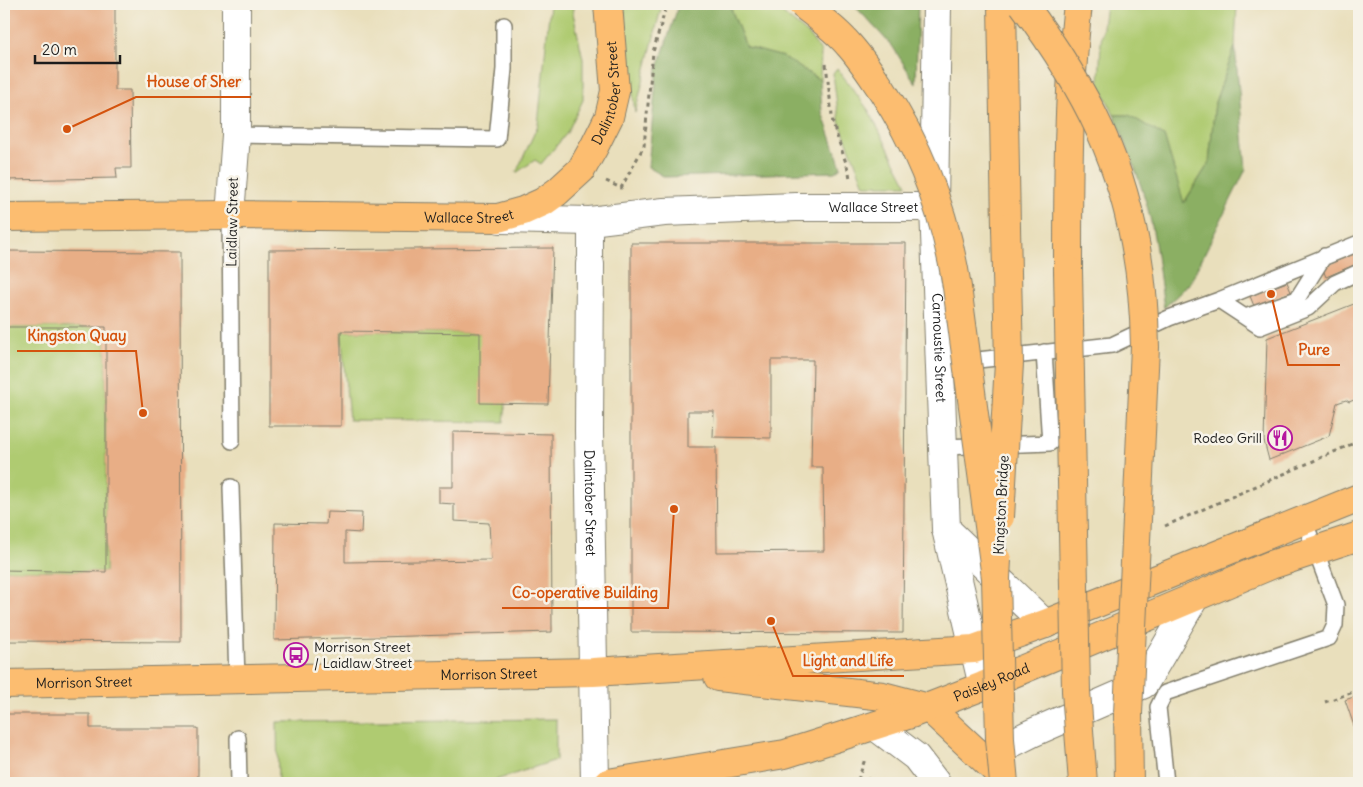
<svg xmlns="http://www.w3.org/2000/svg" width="1363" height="787" font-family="Delius,sans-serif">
<rect width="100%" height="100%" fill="#f7f3e8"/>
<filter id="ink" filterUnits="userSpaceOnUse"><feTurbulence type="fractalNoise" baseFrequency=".02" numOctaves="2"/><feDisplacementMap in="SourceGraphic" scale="10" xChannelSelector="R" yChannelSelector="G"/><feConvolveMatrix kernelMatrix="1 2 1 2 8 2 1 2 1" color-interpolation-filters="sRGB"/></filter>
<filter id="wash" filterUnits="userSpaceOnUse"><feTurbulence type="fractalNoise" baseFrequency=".0096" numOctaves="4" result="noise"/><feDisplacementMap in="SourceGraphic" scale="20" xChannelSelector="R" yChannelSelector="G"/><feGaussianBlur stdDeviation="1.12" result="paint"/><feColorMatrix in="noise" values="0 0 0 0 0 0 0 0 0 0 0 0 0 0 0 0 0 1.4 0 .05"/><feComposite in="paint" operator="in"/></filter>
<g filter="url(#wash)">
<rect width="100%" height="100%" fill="#e9dfbc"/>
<path fill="#afcb71" stroke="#667446" d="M 550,4 L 575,4 L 573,13 L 583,59 L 583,100 L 567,133 L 541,164 L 535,160 L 516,173 L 538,125 Z
M 625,4 L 662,4 L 635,113 L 624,15 Z
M 708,4 L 771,4 L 809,35 L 821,52 L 820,80 L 783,57 L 746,47 L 730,6 Z
M 1106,4 L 1237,4 L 1235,47 L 1215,102 L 1209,163 L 1183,204 L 1164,136 L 1129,115 L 1114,115 L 1099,83 L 1101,42 Z
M 837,68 L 869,111 L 907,185 L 864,185 L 839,121 L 833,73 Z
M 4,327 L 106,327 L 106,572 L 4,570 Z
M 341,331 L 480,333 L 506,403 L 504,422 L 349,420 Z
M 556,719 L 556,760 L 487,783 L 278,783 L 277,722 Z"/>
<path fill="#8baf63" stroke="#546640" d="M 679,4 L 730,6 L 746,47 L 783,57 L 820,80 L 822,112 L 841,167 L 835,172 L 665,177 L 648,167 L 657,70 Z
M 853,4 L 918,4 L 916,84 L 893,47 Z
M 1235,47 L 1246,169 L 1190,283 L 1164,308 C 1159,273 1156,236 1146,202 C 1137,172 1126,143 1114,115 L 1129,115 L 1164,136 L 1184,203 L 1209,163 L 1215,102 Z"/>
<g id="blocks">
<path fill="#e8ae86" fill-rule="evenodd" d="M 4,4 L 115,4 L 115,90 L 130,90 L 131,168 L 116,168 L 117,178 L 4,180 Z
M 631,243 L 906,243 L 903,633 L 631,632 ZM 771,360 L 813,360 L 811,467 L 823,467 L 824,551 L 717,552 L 716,447 L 688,447 L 688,411 L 714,411 L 713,437 L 771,438 Z
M 553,248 L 548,404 L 480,403 L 480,333 L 341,331 L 341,426 L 269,426 L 269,250 Z
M 4,251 L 180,252 L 181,642 L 4,641 L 4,570 L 106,572 L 106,327 L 4,327 Z
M 1359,252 L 1359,263 L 1326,277 L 1322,267 Z
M 1287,282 L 1291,292 L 1254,306 L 1250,296 Z
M 1359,302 L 1359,398 L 1349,402 L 1346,400 L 1337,403 L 1329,436 L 1269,460 L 1264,441 L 1267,338 Z
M 453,432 L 551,434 L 552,632 L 274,640 L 275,523 L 326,524 L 327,512 L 362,513 L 361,533 L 345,532 L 345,562 L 491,560 L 489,523 L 454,521 L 454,504 L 439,503 L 439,487 L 453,487 Z
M 1359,695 L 1359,740 L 1345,700 Z
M 4,714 L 90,714 L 90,728 L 198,728 L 198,783 L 4,783 Z"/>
</g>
</g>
<g filter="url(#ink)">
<use href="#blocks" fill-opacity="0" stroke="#827e6c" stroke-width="1"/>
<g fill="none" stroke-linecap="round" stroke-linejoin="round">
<defs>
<path id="service" d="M 236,135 L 497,139 L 504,69 L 504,25
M 230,215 L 232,441
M 1219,300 L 1260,327 L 1308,308 L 1335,283 L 1359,272
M 1245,317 L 1297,299 L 1324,256
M 960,362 L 1112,345 L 1169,318 L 1219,300 L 1359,243
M 943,447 L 1050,443 L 1044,352
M 231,487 L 237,679
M 238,738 L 239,783
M 1166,783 L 1158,707 L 1165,693 L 1329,638 L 1335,625 L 1336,605 L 1304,520"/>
<path id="pedestrian" d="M 590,221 L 590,264"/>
<g id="minor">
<path d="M 230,215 L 236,135 L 236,4"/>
<path id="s1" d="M 590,264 L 589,431 L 595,783"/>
<path d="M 875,726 L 916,757 L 936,783"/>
<path d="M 998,750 L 1032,733 L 1144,684 L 1195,597"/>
</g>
<g id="tertiary">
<path id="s2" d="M 937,4 L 934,207 L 946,529 L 983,686"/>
<path id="s3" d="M 500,219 L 590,221 L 664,212 L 796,207 L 934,207"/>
<path d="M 946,529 L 1045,624"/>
</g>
<g id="primary">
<path id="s4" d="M 4,217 L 230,215 L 498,218 L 523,211 L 543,202 L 557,192 L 581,170 L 594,147 L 609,117 L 615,91 L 608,4"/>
<path d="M 718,677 L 883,696 L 929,708 L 1001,775"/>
<path id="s5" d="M 4,684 L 593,672 L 974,649 L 1045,624 L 1359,498"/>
<path id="s6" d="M 608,783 L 785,754 L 911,714 L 983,686 L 1271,565 L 1359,536"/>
</g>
<path id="motorway" d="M 1002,4 L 1006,227
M 1068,270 C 1068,181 1068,92 1078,4
M 1128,713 L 1129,783"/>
</defs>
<use href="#service" stroke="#827e6c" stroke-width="18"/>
<use href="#pedestrian" stroke="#827e6c" stroke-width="26"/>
<use href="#minor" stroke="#827e6c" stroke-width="30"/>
<use href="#tertiary" stroke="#827e6c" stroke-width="30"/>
<use href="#primary" stroke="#827e6c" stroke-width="30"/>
<use href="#motorway" stroke="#827e6c" stroke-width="30"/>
<path stroke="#827e6c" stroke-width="3" stroke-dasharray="4 4" stroke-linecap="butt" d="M 826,64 L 833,124 L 849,172 L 850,179
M 606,181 L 621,188 L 644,146 L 653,52 L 667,4
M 1165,526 L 1359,441
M 1325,702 L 1359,690
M 858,780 L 865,759
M 828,783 L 868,779 L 880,783"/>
<use href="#service" stroke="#fff" stroke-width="15"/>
<use href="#pedestrian" stroke="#fff" stroke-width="24"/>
<use href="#minor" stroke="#fff" stroke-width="28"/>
<use href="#tertiary" stroke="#fff" stroke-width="28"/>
<use href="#primary" stroke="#fcbd6f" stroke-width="28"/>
<use href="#motorway" stroke="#fcbd6f" stroke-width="28"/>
<defs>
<path id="motorway-bridge" d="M 802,4 C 817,16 835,29 848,44 C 861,58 871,74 882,90 C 922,151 946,215 957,287 L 996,578
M 1023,4 C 1052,43 1080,86 1100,130 C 1131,198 1144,274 1145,347 L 1128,713
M 1068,270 L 1076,691 L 1083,783
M 1000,517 L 1009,363 L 1006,227
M 997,560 L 996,578 L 1000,739 L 1004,783"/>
</defs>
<use href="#motorway-bridge" stroke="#827e6c" stroke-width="30" stroke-linecap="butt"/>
<use href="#motorway-bridge" stroke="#fcbd6f" stroke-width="28"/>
</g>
</g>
<defs>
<symbol id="restaurant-ring" viewBox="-11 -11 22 22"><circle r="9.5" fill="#f7f3e8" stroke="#b5179e" stroke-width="1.5"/><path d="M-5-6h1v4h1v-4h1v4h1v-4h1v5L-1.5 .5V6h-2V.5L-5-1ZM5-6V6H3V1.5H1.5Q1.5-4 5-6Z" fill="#b5179e"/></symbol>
<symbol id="bus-ring" viewBox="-11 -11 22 22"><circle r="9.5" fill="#f7f3e8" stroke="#b5179e" stroke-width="1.5"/><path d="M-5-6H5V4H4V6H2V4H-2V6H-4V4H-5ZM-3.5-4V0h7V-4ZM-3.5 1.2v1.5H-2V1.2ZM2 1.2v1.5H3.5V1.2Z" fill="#b5179e"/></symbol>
</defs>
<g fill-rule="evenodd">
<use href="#restaurant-ring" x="1266" y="424" width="28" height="28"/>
<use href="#bus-ring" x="282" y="641" width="28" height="28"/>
</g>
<g text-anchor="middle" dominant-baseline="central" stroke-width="5" stroke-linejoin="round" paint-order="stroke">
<g font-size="14" fill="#1c1c1c" stroke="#f7f3e8">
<text stroke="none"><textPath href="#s4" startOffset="675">Dalintober Street</textPath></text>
<text stroke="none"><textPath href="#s3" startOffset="374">Wallace Street</textPath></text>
<text stroke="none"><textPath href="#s4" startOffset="465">Wallace Street</textPath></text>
<text transform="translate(232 222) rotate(-89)">Laidlaw Street</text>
<text stroke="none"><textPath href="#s2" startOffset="344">Carnoustie Street</textPath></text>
<text stroke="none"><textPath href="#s1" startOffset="239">Dalintober Street</textPath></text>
<text transform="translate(1001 505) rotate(-87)">Kingston Bridge</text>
<text stroke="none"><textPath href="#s5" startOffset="485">Morrison Street</textPath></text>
<text stroke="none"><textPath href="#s5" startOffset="80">Morrison Street</textPath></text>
<text stroke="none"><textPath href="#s6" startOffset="398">Paisley Road</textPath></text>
</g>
<g font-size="14" fill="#1c1c1c" stroke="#f7f3e8" text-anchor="end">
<text x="1262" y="438">Rodeo Grill</text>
<text x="314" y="647" text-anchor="start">Morrison Street<tspan x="314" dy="16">/ Laidlaw Street</tspan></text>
</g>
</g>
<path fill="none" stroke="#d4530e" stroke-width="2" d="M67 129L136 97H251M143 413L136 351H17M1271 294L1288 365H1340M674 509L668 608H502M771 621L793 676H904"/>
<g fill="#d4530e" stroke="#f7f3e8" stroke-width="2">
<circle cx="67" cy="129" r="5"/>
<circle cx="143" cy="413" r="5"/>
<circle cx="1271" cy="294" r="5"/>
<circle cx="674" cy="509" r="5"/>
<circle cx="771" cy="621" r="5"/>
</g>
<g font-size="15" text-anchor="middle" font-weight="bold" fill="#d4530e" stroke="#f7f3e8" stroke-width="5" stroke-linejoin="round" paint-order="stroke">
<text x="194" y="87">House of Sher</text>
<text x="77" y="341">Kingston Quay</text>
<text x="1314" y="355">Pure</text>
<text x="585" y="598">Co-operative Building</text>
<text x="848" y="666">Light and Life</text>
</g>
<rect width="1363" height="787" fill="none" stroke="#f7f3e8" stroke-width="20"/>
<path d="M35 55v8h85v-8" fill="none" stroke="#1c1c1c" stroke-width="2.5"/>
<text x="42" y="55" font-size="15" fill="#1c1c1c" stroke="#f7f3e8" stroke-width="4" paint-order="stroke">20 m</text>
</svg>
